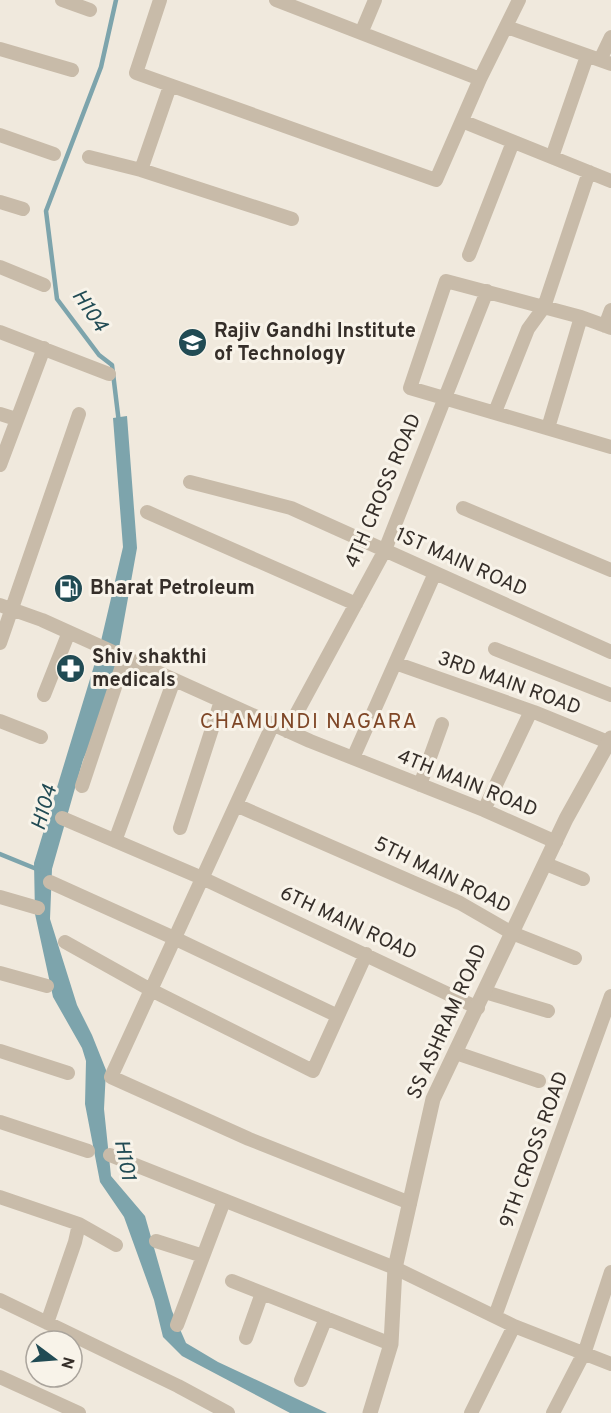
<svg xmlns="http://www.w3.org/2000/svg" width="611" height="1413" font-family="Overpass,sans-serif">
<rect width="100%" height="100%" fill="#f0e9dd"/>
<path fill="#7da4ac" d="M 127,416 L 137,548 L 119,648 L 101,641 L 123,547 L 113,418 Z
M 97,656 L 118,663 L 100,721 L 83,760 L 52,869 L 50,919 L 77,1005 L 92,1035 L 106,1070 L 104,1109 L 111,1176 L 145,1216 L 172,1311 L 186,1343 L 218,1362 L 327,1413 L 290,1413 L 182,1356 L 163,1337 L 154,1300 L 124,1217 L 100,1182 L 85,1104 L 86,1061 L 82,1048 L 53,997 L 35,914 L 34,863 Z"/>
<g fill="none" stroke-linecap="round" stroke-linejoin="round">
<path stroke="#7da4ac" stroke-width="4.5" d="M 116,0 L 101,67 L 46,211 L 57,299 L 99,355 L 112,365 L 119,423
M 0,854 L 39,870"/>
<path stroke="#c8bba9" stroke-width="14" d="M 62,0 L 90,10
M 160,0 L 136,73 L 436,180 L 480,79 L 519,0
M 276,0 L 480,79
M 507,27 L 611,64
M 362,31 L 375,0
M 0,49 L 72,70
M 600,60 L 611,37
M 462,121 L 611,181
M 0,135 L 54,154
M 89,157 L 141,170 L 292,219
M 552,157 L 587,56
M 141,170 L 170,86
M 0,202 L 23,209
M 469,255 L 513,142
M 0,267 L 44,285
M 605,326 L 611,310
M 611,328 L 581,317 L 446,281 L 410,388 L 611,447
M 0,332 L 109,374
M 495,412 L 528,329 L 544,307 L 589,172
M 0,414 L 16,419
M 548,428 L 581,317
M 0,465 L 44,348
M 190,482 L 291,508 L 611,652
M 463,508 L 611,570
M 147,512 L 356,604
M 0,605 L 42,620 L 310,741 L 484,810 L 556,842
M 0,643 L 79,414
M 495,649 L 611,695
M 395,663 L 534,712 L 608,742
M 44,695 L 69,632
M 0,721 L 41,737
M 273,724 L 111,1077 L 249,1139 L 410,1203
M 287,731 L 385,550 L 487,291
M 353,758 L 435,573
M 420,785 L 442,724
M 82,786 L 125,657
M 236,805 L 460,903 L 512,933 L 575,958
M 484,810 L 531,711
M 62,818 L 202,878 L 478,1008
M 180,828 L 221,701
M 115,841 L 174,680
M 546,864 L 583,879
M 50,882 L 174,938 L 338,1016
M 0,897 L 38,908
M 65,942 L 151,990 L 313,1071 L 366,954
M 0,973 L 47,986
M 485,992 L 548,1011
M 0,1051 L 68,1073
M 456,1053 L 539,1081
M 0,1122 L 88,1151
M 110,1155 L 395,1268 L 514,1326 L 611,1364
M 0,1197 L 79,1224 L 116,1245
M 156,1241 L 203,1256
M 232,1281 L 391,1344
M 0,1300 L 178,1386 L 228,1413
M 495,1316 L 611,996
M 47,1323 L 75,1242 L 79,1224
M 177,1325 L 224,1201
M 246,1338 L 262,1293
M 0,1377 L 79,1413
M 301,1380 L 326,1318
M 471,1413 L 514,1326
M 553,1413 L 585,1351 L 611,1272"/>
<path stroke="#c8bba9" stroke-width="15" d="M 370,1413 L 391,1344 L 395,1268 L 433,1099 L 566,819 L 611,738"/>
</g>
<defs>
<symbol id="university-disc" viewBox="-11 -11 22 22"><circle r="9.5" fill="#214b54" stroke="#f8f3e9"/><path d="M0-5L7-2L0 1L-7-2ZM-4 1L0 2.5L4 1V4Q0 6-4 4Z" fill="#fff"/></symbol>
<symbol id="fuel-disc" viewBox="-11 -11 22 22"><circle r="9.5" fill="#214b54" stroke="#f8f3e9"/><path d="M-5.5-6h7V0h2V4h1.3V-2.5L3-4.5l.8-.8L6-3V5H2.5V1h-1V6h-7ZM-4.2-4.7v3.2H.2V-4.7Z" fill="#fff"/></symbol>
<symbol id="pharmacy-disc" viewBox="-11 -11 22 22"><circle r="9.5" fill="#214b54" stroke="#f8f3e9"/><path d="M-2-6h4v4h4v4h-4v4h-4v-4h-4v-4h4Z" fill="#fff"/></symbol>
</defs>
<g fill-rule="evenodd">
<use href="#university-disc" x="176" y="326" width="33" height="33"/>
<use href="#fuel-disc" x="52" y="572" width="33" height="33"/>
<use href="#pharmacy-disc" x="54" y="652" width="33" height="33"/>
</g>
<g text-anchor="middle" dominant-baseline="central" stroke-width="6" stroke-linejoin="round" paint-order="stroke">
<g font-size="20" font-weight="bold" fill="#352e29" stroke="#f8f3e9" text-anchor="start">
<text x="214" y="332">Rajiv Gandhi Institute<tspan x="214" dy="23">of Technology</tspan></text>
<text x="90" y="589">Bharat Petroleum</text>
<text x="92" y="658">Shiv shakthi<tspan x="92" dy="23">medicals</tspan></text>
</g>
<g font-size="20" fill="#352e29" stroke="#f8f3e9">
<text transform="translate(384 491) rotate(-67)">4TH CROSS ROAD</text>
<text transform="translate(461 563) rotate(24)">1ST MAIN ROAD</text>
<text transform="translate(509 684) rotate(20)">3RD MAIN ROAD</text>
<text transform="translate(467 784) rotate(22)">4TH MAIN ROAD</text>
<text transform="translate(442 876) rotate(26)">5TH MAIN ROAD</text>
<text transform="translate(348 924) rotate(25)">6TH MAIN ROAD</text>
<text transform="translate(448 1022) rotate(-66)">SS ASHRAM ROAD</text>
<text transform="translate(535 1150) rotate(-70)">9TH CROSS ROAD</text>
</g>
<g font-size="21" font-style="italic" fill="#214b54" stroke="#f8f3e9">
<text transform="translate(89 311) rotate(56)">H104</text>
<text transform="translate(45 808) rotate(-74)">H104</text>
<text transform="translate(124 1160) rotate(79)">H101</text>
</g>
<g font-size="21" letter-spacing="1.5" fill="#7f4727" stroke="#f8f3e9">
<text x="309" y="722">CHAMUNDI NAGARA</text>
</g>
</g>
<g transform="translate(54 1359) rotate(106)"><circle r="28" fill="#f8f3e9" stroke="#aaa49c" stroke-width="1.5"/>
<path d="M0-4.5L10 22L0 15L-10 22Z" fill="#214b54"/>
<text y="-9" font-size="16" font-weight="bold" text-anchor="middle" fill="#352e29">N</text>
</g>
</svg>
